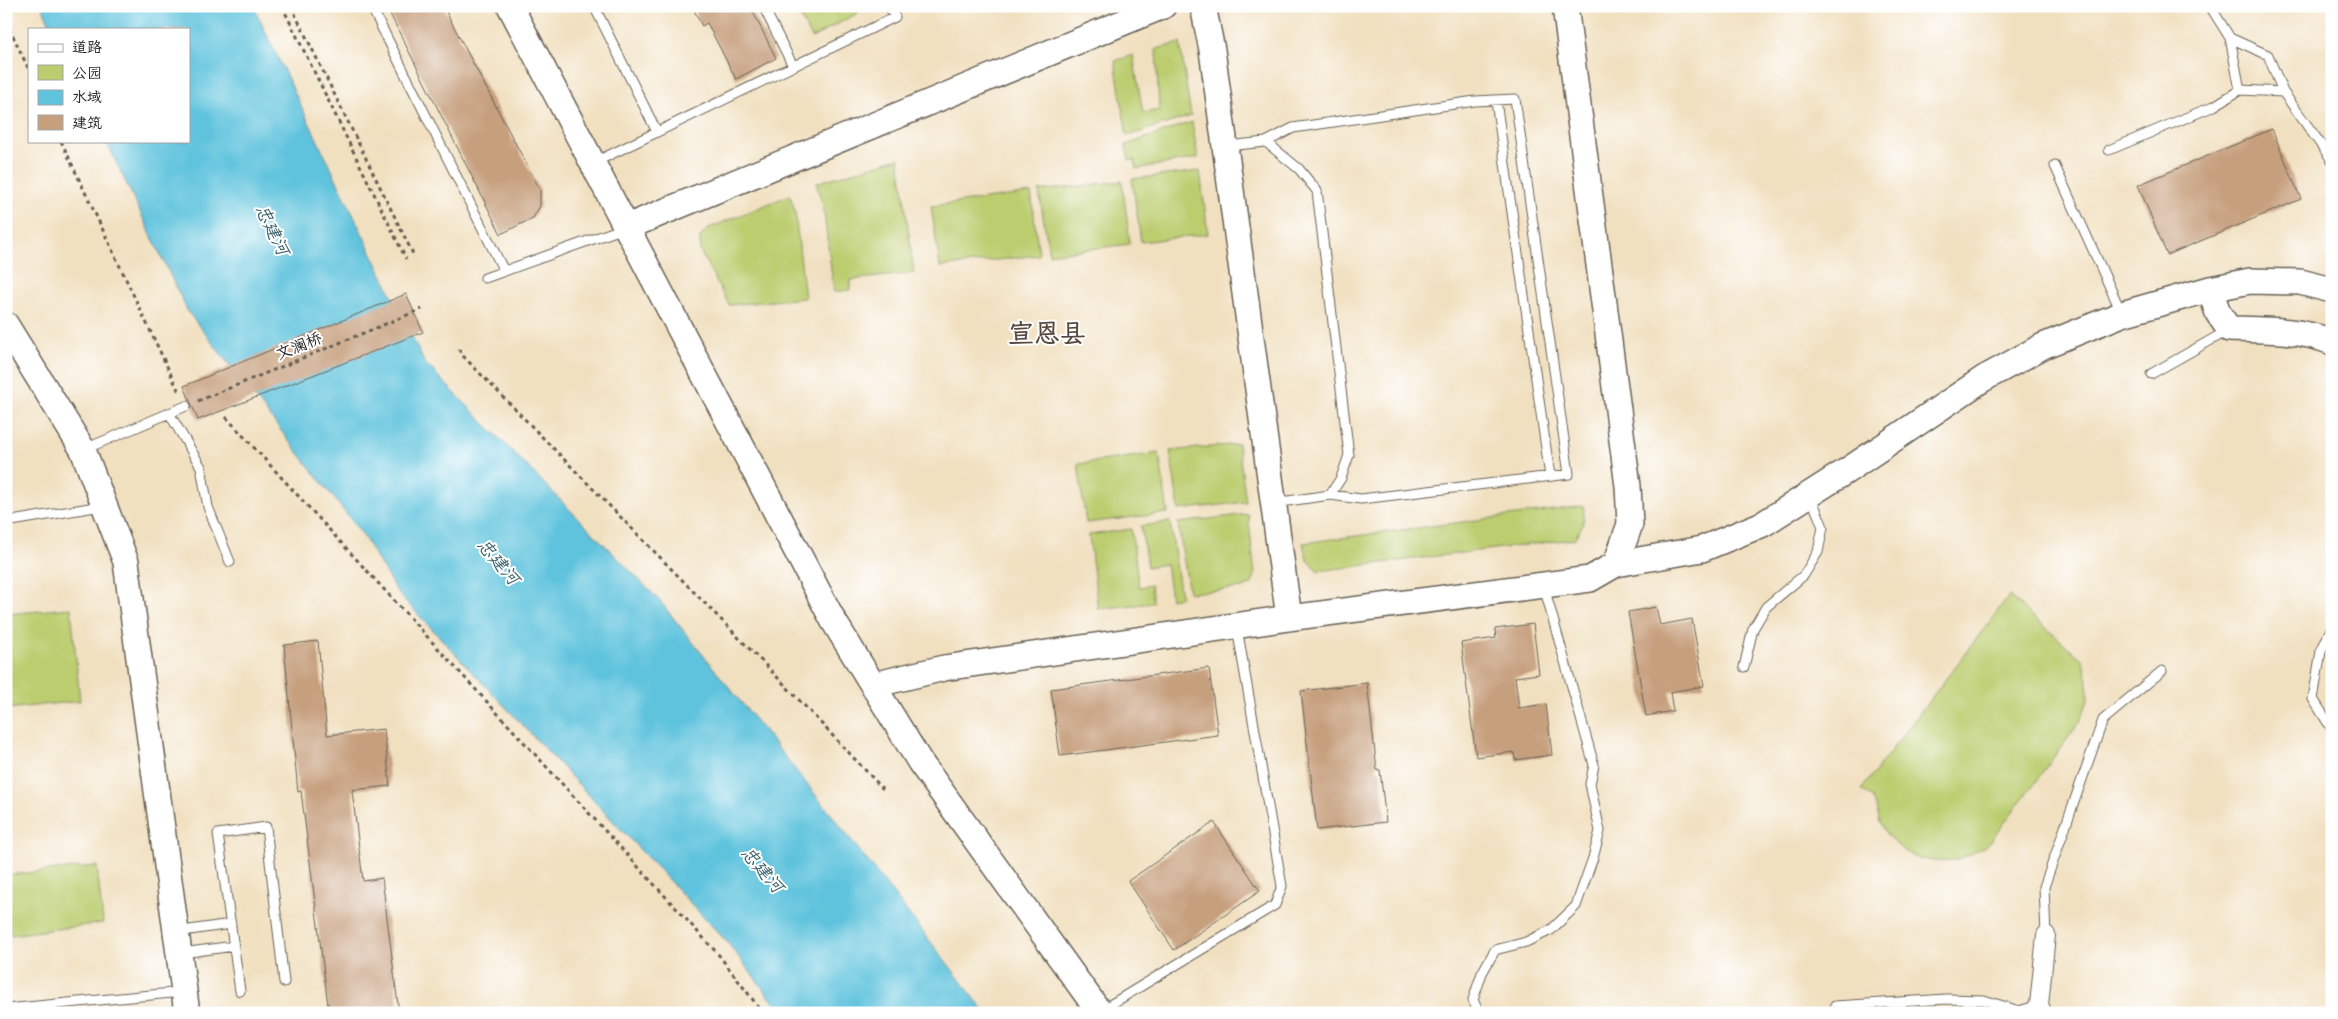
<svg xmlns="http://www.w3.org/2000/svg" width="2338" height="1019" font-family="'Comic Neue','LXGW WenKai TC',sans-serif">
<rect width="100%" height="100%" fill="#fff"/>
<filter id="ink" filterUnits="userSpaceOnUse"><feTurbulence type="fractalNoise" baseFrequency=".02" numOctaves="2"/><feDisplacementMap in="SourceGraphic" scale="10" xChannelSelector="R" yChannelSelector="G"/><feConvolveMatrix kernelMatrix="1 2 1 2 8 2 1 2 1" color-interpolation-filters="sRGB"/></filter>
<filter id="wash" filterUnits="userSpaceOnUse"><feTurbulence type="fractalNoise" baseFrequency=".0096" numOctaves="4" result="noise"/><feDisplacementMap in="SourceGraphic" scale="20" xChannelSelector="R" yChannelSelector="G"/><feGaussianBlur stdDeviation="1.12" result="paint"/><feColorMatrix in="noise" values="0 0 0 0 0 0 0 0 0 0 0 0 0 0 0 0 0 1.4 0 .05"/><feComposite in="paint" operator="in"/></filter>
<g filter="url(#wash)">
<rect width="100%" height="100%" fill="#f1e0c0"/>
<path fill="#bccd70" stroke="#6c7446" d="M 794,6 L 855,6 L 858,13 L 812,38 Z
M 1180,43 L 1191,116 L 1127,136 L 1115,61 L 1133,55 L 1143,113 L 1159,110 L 1156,49 Z
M 1192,122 L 1198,158 L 1136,169 L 1135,160 L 1129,160 L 1126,145 Z
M 899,158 L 914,273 L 850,280 L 850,290 L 834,292 L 823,206 L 816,183 Z
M 1200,171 L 1208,234 L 1141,242 L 1132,179 Z
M 1122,181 L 1130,244 L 1049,254 L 1039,191 Z
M 1031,193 L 1039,255 L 940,267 L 931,206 Z
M 790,195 L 795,212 L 805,298 L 729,305 L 700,251 L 700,237 L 709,228 Z
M 1238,444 L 1246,502 L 1179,510 L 1170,451 Z
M 1159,453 L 1168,513 L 1086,523 L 1078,464 Z
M 1584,506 L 1583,525 L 1574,539 L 1318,571 L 1307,559 L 1303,543 Z
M 1248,514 L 1255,575 L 1252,584 L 1243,588 L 1189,593 L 1178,523 Z
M 1170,522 L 1181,597 L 1171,599 L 1166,564 L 1147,567 L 1141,526 Z
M 1131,529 L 1139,587 L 1151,585 L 1153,603 L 1098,609 L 1089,535 Z
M 2009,596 L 2082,659 L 2088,680 L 2088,700 L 2080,722 L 1990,842 C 1957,869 1912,869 1885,832 C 1878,822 1877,805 1873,800 C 1870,796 1865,793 1861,790 Z
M 71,608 L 80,701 L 6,709 L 6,614 Z
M 97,866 L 103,923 L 10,935 L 6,875 Z"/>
<path fill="#5fc3dd" stroke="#3e707c" d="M 42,6 L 253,6 L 424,362 L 658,599 L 831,814 L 986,1013 L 782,1013 L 727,942 L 397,592 L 362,534 L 188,312 L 106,141 L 189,141 L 189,29 L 52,29 Z"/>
<g id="blocks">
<path fill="#c69f7d" d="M 386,6 L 443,6 L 540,190 L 540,206 L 533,218 L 501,234 Z
M 692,6 L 750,6 L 776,58 L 736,79 L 707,23 L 702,26 Z
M 2272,129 L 2301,199 L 2167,255 L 2138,185 Z
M 406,294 L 423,332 L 198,420 L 184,386 Z
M 1656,607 L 1660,625 L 1692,619 L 1704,686 L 1670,692 L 1673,711 L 1646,716 L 1628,612 Z
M 1533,624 L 1539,674 L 1515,677 L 1519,708 L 1546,704 L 1552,755 L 1515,760 L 1514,752 L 1476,757 L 1461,643 L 1496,638 L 1495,629 Z
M 318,641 L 327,735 L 384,729 L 390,786 L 352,790 L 363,881 L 382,878 L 399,1013 L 329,1013 L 301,791 L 298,792 L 284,645 Z
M 1209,668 L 1218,735 L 1060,756 L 1051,689 Z
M 1367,683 L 1377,770 L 1380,770 L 1386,822 L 1317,830 L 1301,691 Z
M 1214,822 L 1260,891 L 1174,950 L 1128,881 Z"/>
</g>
</g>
<g filter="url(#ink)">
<use href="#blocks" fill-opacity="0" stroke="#676155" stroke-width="1"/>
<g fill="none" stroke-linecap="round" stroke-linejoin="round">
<defs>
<path id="lane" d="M 371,6 L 504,271
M 594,6 L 657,132
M 763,6 L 793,66
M 2210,6 L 2230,38 L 2268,55 L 2283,92 L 2332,160
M 2230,38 L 2240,90 L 2283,92
M 1496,101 L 1550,476
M 1266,142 L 1299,169 L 1317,191 L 1349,455 L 1341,478 L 1330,495
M 1227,146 L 1266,142 L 1293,128 L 1475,101 L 1515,99 L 1569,474 L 1361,499 L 1330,495 L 1274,503
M 2109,150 L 2214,106 L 2240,90
M 595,162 L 895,17 L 889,6
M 2055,166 L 2122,314
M 485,278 L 624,228
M 2151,374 L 2227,331
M 169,413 L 201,467 L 208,507 L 230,562
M 85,449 L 186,406
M 6,522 L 101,506
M 2332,627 L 2321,651 L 2313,699 L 2332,729
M 1744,667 L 1753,629 L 1766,607 L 1804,575 L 1818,552 L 1823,527 L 1811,497
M 176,932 L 231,924
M 2046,935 L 2044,887 L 2103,720 L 2162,671
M 182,953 L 234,946
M 240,991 L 218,834 L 266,827 L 284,982
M 1835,1006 L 1947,999 L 1984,1000 L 2019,1011 L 2039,1005
M 6,1009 L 182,992
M 1100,1011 L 1275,905 L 1282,886 L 1237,628
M 1479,1013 L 1473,1000 L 1482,973 L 1495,950 L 1526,942 L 1551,930 L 1576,906 L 1593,858 L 1600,831 L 1590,784 L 1594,765 L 1544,587"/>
<path id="street" d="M 2043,1013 L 2039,1005 L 2046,935"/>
<path id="secondary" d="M 510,6 L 833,620 L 920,762 L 1100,1013
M 1203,6 L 1212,50 L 1289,618
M 627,227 L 1163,6
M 2210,289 L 2218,313 L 2229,329 C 2264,330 2299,329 2332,342
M 6,325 L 83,450 L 126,562 L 187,1013
M 1616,564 L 1702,549 L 1763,524 L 1851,468 L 1983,379 L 2043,346 L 2122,314 L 2210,289 L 2250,281 L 2300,282 L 2332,290
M 873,685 L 944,668 L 1289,618 L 1590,579 L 1616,564 L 1630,524 L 1628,486 L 1565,6"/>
</defs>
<use href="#lane" stroke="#676155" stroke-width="11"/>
<use href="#street" stroke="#676155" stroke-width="20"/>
<use href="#secondary" stroke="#676155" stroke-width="28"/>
<path stroke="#676155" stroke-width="3" stroke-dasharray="4 4" stroke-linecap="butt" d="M 282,6 L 406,259
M 291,6 L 414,256
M 6,21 L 29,70
M 61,141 L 180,394
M 459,349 L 462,355 L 782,682 L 883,789
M 198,401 L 422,309
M 226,417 L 718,954 L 763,1013"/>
<use href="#lane" stroke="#fff" stroke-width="9"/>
<use href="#street" stroke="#fff" stroke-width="18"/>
<use href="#secondary" stroke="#fff" stroke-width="25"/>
</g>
</g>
<g text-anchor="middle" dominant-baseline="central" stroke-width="4" stroke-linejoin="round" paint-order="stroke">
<g font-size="16" fill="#1c1c1c" stroke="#fff">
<text transform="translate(299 346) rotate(-22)">文澜桥</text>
</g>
<g font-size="18" font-style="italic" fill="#375f69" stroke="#fff">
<text transform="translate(272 230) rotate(64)">忠建河</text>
<text transform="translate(498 562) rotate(49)">忠建河</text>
<text transform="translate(762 870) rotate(49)">忠建河</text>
</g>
<g font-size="26" font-weight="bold" fill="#584a3e" stroke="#fff">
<text x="1047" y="334">宣恩县</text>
</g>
</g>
<rect width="2338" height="1019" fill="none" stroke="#fff" stroke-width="25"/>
<rect x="28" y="28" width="162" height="115" fill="#ffffff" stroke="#a4a4a4"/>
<rect x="38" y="44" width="25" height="8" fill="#ffffff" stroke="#a4a4a4"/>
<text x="72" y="52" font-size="15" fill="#1c1c1c">道路</text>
<rect x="38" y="65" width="25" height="15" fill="#bccd70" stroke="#a4a4a4"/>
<text x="72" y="78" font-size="15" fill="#1c1c1c">公园</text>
<rect x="38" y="90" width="25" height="15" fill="#5fc3dd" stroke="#a4a4a4"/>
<text x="72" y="102" font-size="15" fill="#1c1c1c">水域</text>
<rect x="38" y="115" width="25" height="15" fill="#c69f7d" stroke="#a4a4a4"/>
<text x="72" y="128" font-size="15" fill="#1c1c1c">建筑</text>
</svg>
